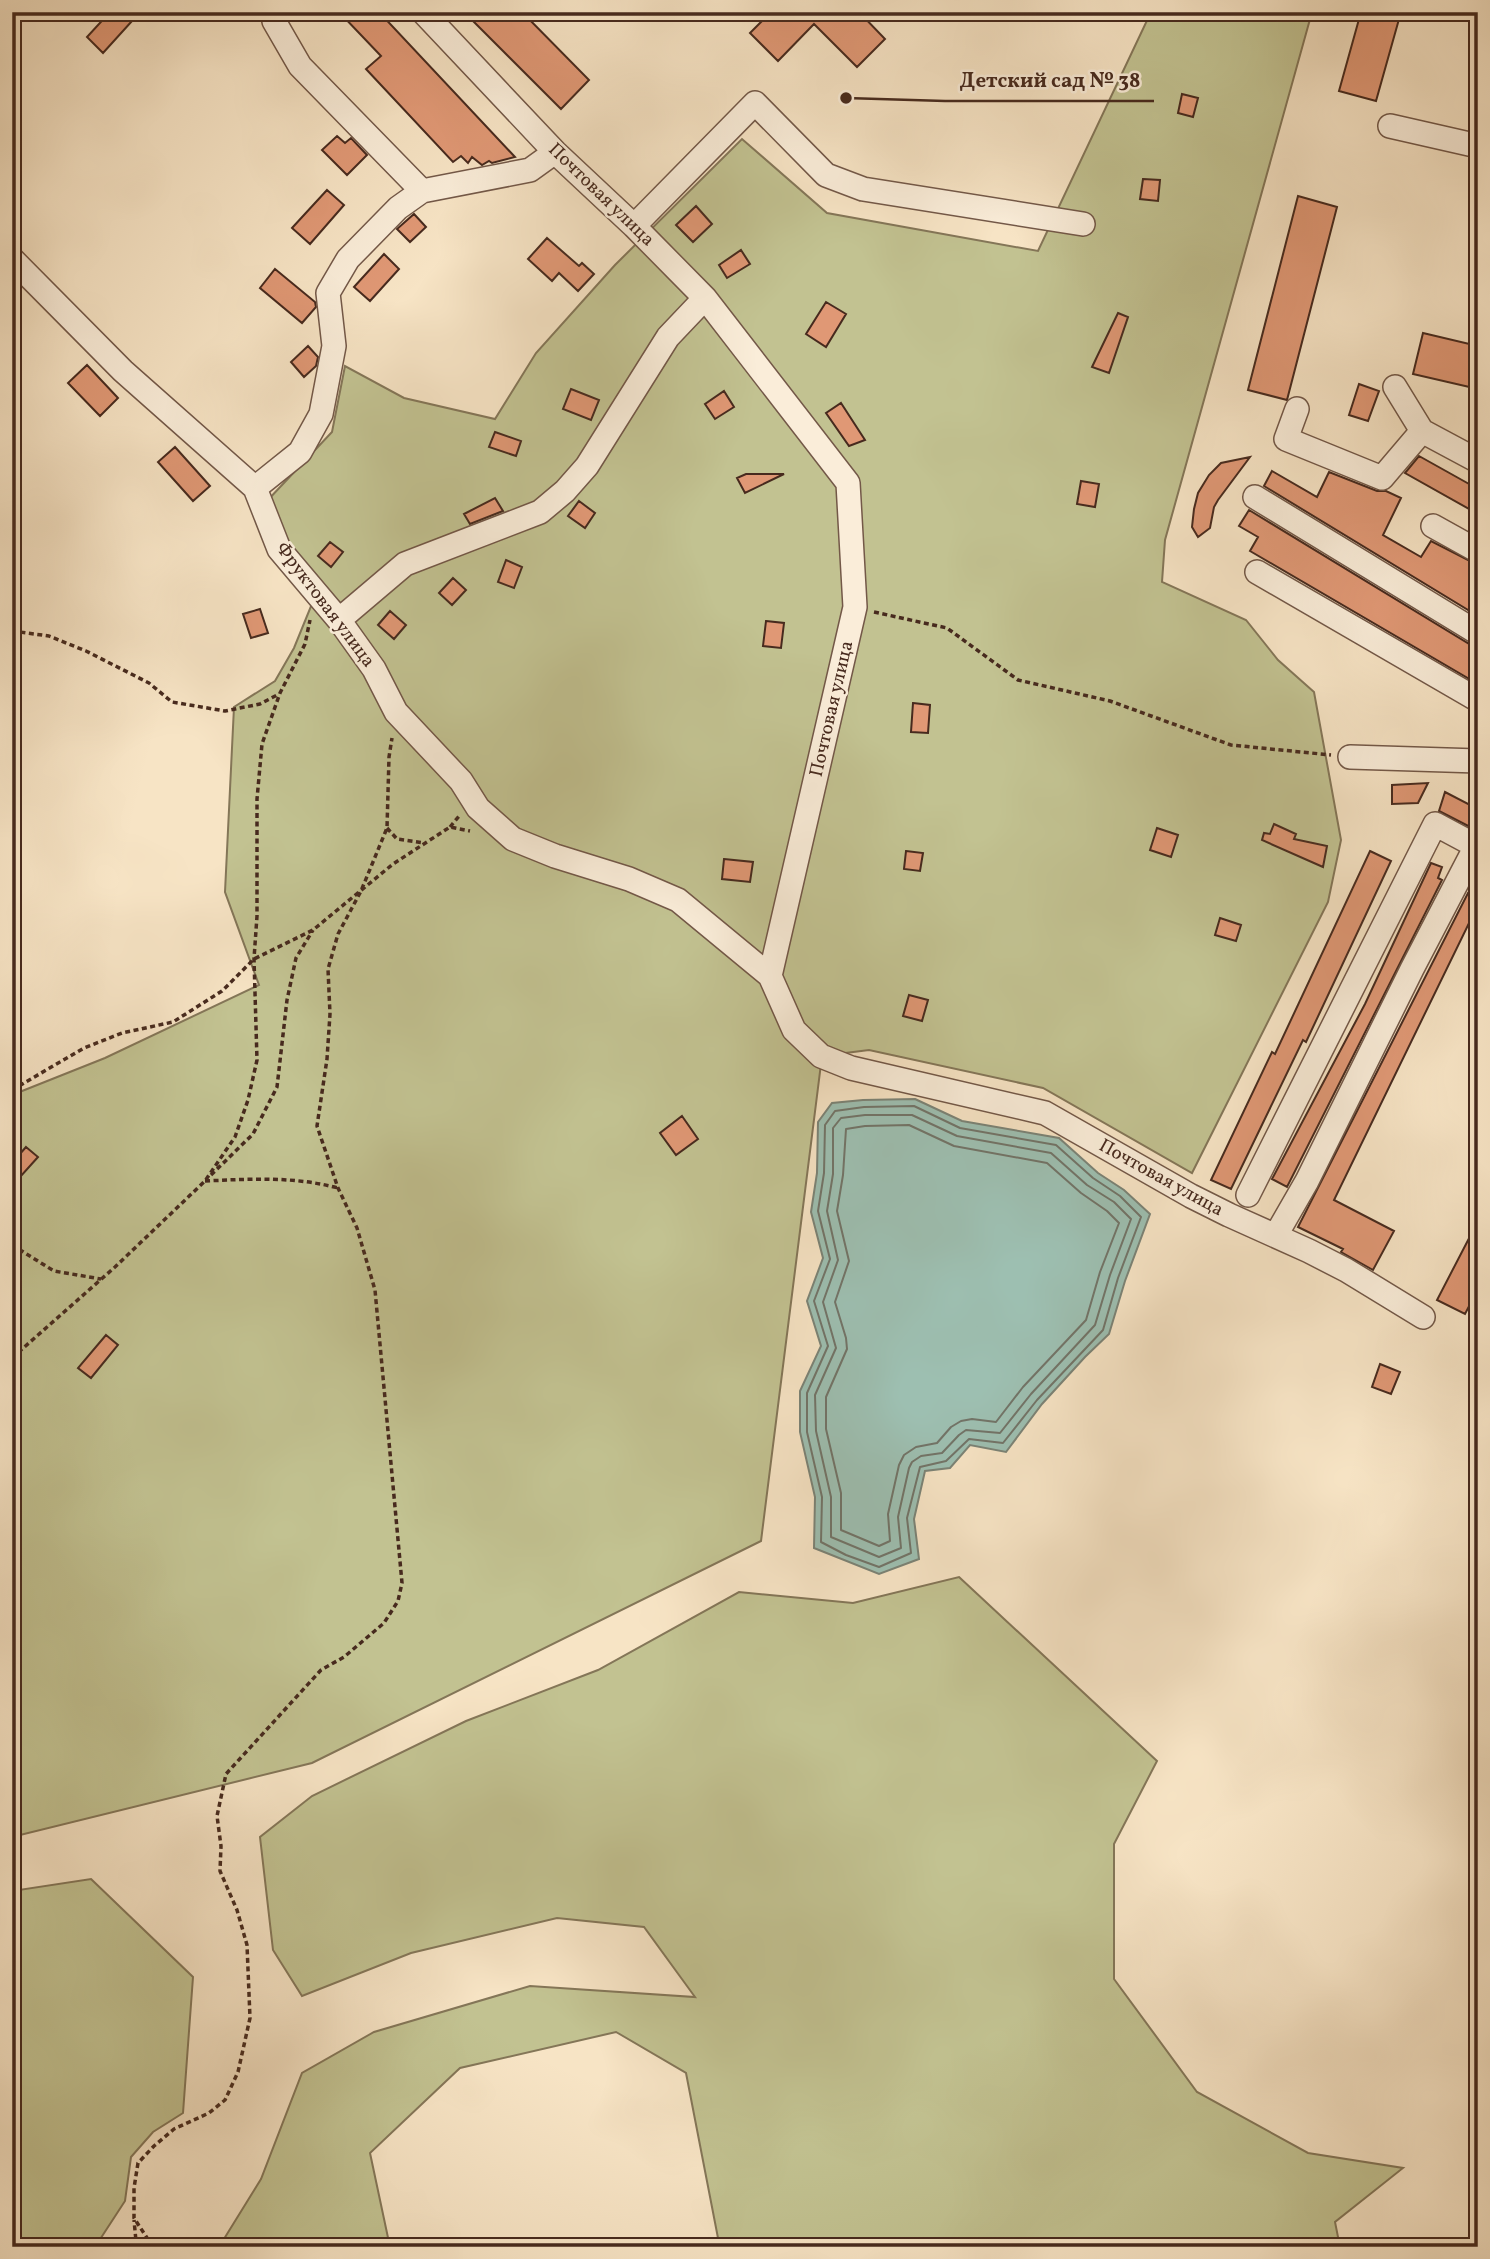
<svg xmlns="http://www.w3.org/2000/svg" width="1490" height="2259" font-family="Vollkorn,serif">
<rect width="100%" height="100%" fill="#f7e4c5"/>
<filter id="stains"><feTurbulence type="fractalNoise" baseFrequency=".00286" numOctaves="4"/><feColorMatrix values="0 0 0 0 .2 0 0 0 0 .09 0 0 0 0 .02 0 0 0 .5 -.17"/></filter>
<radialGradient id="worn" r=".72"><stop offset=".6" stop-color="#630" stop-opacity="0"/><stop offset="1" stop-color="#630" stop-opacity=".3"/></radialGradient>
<path fill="#c2c291" stroke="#847658" stroke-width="2" d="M 1151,12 L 1312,12 L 1165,540 L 1162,582 L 1246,620 L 1278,660 L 1314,692 L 1341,840 L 1328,902 L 1192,1173 L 1043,1088 L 869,1050 L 822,1056 L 761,1541 L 312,1763 L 12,1837 L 12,1095 L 105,1058 L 259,985 L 225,892 L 234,707 L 275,681 L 294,648 L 316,594 L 266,502 L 332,432 L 345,366 L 404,398 L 495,419 L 536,353 L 615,265 L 742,139 L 827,213 L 1038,251 Z
M 959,1577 L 1157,1761 L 1114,1844 L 1114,1979 L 1197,2092 L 1308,2153 L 1403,2168 L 1335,2222 L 1340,2247 L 721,2247 L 718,2238 L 686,2073 L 616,2032 L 460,2068 L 370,2153 L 390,2247 L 219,2247 L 261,2179 L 302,2073 L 374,2032 L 530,1986 L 695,1997 L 644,1927 L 557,1918 L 411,1953 L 302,1996 L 273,1950 L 260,1837 L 312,1796 L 466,1721 L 598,1670 L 739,1592 L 853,1603 Z
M 91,1879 L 193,1977 L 183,2113 L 153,2132 L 131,2157 L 125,2201 L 95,2247 L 12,2247 L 12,1891 Z"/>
<path fill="#9dbfb1" stroke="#7b8376" stroke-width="2" d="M 915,1099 L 962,1121 L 1059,1138 L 1098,1173 L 1124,1190 L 1150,1214 L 1125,1281 L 1109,1334 L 1085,1357 L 1042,1404 L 1006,1452 L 970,1445 L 950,1468 L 925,1471 L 914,1519 L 919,1559 L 879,1574 L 814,1548 L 815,1497 L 800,1432 L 800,1391 L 821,1346 L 807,1301 L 823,1258 L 811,1212 L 817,1173 L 818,1122 L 832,1103 L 863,1100 Z"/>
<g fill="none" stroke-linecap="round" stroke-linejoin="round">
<path stroke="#727468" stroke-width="2" d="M 914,1106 L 960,1128 L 1056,1145 L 1093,1178 L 1120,1196 L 1141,1217 L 1118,1278 L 1103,1330 L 1037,1400 L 1003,1443 L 969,1439 L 946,1461 L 920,1467 L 907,1518 L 911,1553 L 879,1567 L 846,1555 L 821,1542 L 822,1497 L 807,1432 L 807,1393 L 828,1346 L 814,1301 L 830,1259 L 818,1211 L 824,1173 L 825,1125 L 835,1111 L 864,1107 Z
M 865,1115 L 912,1115 L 957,1136 L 1051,1153 L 1087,1185 L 1114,1202 L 1131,1219 L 1110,1275 L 1095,1325 L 1031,1394 L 1000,1433 L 966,1430 L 959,1435 L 942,1453 L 921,1456 L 912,1462 L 909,1468 L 898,1517 L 901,1548 L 879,1557 L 831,1537 L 831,1497 L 816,1431 L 815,1395 L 836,1348 L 823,1302 L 838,1260 L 827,1211 L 833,1174 L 833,1128 L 841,1118 Z
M 909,1125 L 954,1146 L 1047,1163 L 1081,1193 L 1107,1211 L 1119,1223 L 1100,1272 L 1086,1320 L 1023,1387 L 996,1422 L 972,1419 L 961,1421 L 951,1427 L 937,1443 L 916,1447 L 904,1455 L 899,1465 L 888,1514 L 890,1541 L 879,1546 L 841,1530 L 841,1493 L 826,1429 L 826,1397 L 847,1349 L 846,1338 L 835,1302 L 849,1261 L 837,1211 L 843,1175 L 846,1129 L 865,1126 Z"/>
</g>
<path fill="#e09875" stroke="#472a1e" stroke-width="2" d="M 110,12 L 123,12 L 132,21 L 103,53 L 87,37 Z
M 339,12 L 379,12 L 515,157 L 492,163 L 489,161 L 482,165 L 472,157 L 468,163 L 461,156 L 453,162 L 366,69 L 381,56 Z
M 464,12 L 522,12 L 589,80 L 561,109 Z
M 771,12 L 859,12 L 885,39 L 857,67 L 814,24 L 778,61 L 750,33 Z
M 1361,12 L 1401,12 L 1376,101 L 1339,91 Z
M 1182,94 L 1198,98 L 1193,117 L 1178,113 Z
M 337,136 L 345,143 L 351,138 L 367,155 L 347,175 L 322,150 Z
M 1143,179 L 1160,180 L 1158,201 L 1140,199 Z
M 327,190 L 344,205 L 310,244 L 292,228 Z
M 1298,196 L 1337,207 L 1287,400 L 1248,390 Z
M 696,206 L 712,224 L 693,242 L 676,225 Z
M 414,214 L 426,227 L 410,242 L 397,229 Z
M 547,238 L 579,266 L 582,263 L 594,274 L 578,291 L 559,273 L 552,281 L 528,259 Z
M 741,250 L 750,264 L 727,278 L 719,265 Z
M 384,254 L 399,269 L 370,301 L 354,287 Z
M 275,269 L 315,302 L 316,307 L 302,323 L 260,288 Z
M 826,302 L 846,314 L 826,347 L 806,334 Z
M 1118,313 L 1128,317 L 1109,373 L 1092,367 Z
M 1423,333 L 1478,346 L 1478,389 L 1413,374 Z
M 308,346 L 318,357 L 316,366 L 304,377 L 291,362 Z
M 87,365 L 118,398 L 100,416 L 68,383 Z
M 1359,384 L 1379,391 L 1368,421 L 1349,415 Z
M 571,389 L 599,400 L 591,420 L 563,409 Z
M 724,391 L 734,407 L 715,419 L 705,404 Z
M 841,403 L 865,440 L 849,446 L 826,413 Z
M 495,432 L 521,441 L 516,456 L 489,447 Z
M 175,447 L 210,486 L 193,501 L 158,462 Z
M 1419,456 L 1478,489 L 1478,514 L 1405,473 Z
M 1250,457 L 1218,500 L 1214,507 L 1210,528 L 1198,537 L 1192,527 L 1194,509 L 1198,493 L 1209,475 L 1221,463 Z
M 1272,471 L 1317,497 L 1329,472 L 1377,491 L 1386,491 L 1401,498 L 1383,535 L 1421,557 L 1431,541 L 1478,565 L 1478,616 L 1264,486 Z
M 746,474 L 784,474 L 745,493 L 737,478 Z
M 1081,481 L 1099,484 L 1095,507 L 1077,504 Z
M 495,498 L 503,511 L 470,524 L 464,514 Z
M 579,501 L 595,513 L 585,528 L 568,516 Z
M 1249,510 L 1471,645 L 1478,647 L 1478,684 L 1250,551 L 1258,537 L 1239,526 Z
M 330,542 L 343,552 L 331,567 L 318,556 Z
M 506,560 L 522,567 L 514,588 L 498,582 Z
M 453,578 L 466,590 L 452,605 L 439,593 Z
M 260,609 L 268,633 L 251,638 L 243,614 Z
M 390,611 L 406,625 L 394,639 L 378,625 Z
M 766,621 L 784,623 L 781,648 L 763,646 Z
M 913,703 L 930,705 L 928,733 L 911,732 Z
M 1428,783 L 1418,803 L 1392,804 L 1392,785 Z
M 1445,792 L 1478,809 L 1478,831 L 1439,811 Z
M 1274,824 L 1296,834 L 1294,839 L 1327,846 L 1323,867 L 1262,840 L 1264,833 L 1270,834 Z
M 1157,828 L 1178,835 L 1171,857 L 1150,850 Z
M 906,851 L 923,853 L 920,871 L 904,869 Z
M 1370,851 L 1391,861 L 1306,1042 L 1303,1040 L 1231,1189 L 1211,1180 L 1272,1052 L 1275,1054 Z
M 724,859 L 753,862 L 750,882 L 722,879 Z
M 1431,863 L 1442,867 L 1438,878 L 1442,880 L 1287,1187 L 1272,1179 L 1365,1004 Z
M 1468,893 L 1478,898 L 1478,922 L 1471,919 L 1334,1200 L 1394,1231 L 1373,1270 L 1341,1252 L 1343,1249 L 1298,1227 Z
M 1220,918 L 1241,925 L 1236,941 L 1215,935 Z
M 909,995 L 928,1000 L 922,1021 L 903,1016 Z
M 682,1116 L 698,1139 L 676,1155 L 660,1133 Z
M 26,1147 L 38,1157 L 12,1186 L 12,1163 Z
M 1478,1221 L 1478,1289 L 1465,1314 L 1437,1300 Z
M 106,1335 L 118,1345 L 91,1378 L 78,1368 Z
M 1380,1364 L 1400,1372 L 1391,1394 L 1372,1387 Z"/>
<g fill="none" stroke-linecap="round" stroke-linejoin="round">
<defs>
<path id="minor" d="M 273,12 L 274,21 L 300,66 L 422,191
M 423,12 L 555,152 L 634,226 L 705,298 L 848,483 L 855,607 L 770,976 L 794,1030 L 821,1056 L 851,1068 L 1045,1113 L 1191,1196 L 1229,1215 L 1309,1251 L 1346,1270 L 1423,1317
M 1390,126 L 1478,146
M 634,226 L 755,103 L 826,175 L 863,189 L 1083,224
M 12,259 L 123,371 L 255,488 L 279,549 L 339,620 L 374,669 L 396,712 L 461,781 L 478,808 L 513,839 L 555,856 L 629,879 L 678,900 L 770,976
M 1395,387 L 1422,431
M 1297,409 L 1286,439 L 1382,478 L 1422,431 L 1478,461
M 255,488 L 300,452 L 321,414 L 334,346 L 328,293 L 348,259 L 398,208 L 422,191 L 530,170 L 555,152
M 1255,497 L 1478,633
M 1433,526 L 1478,551
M 1257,572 L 1478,700
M 339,620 L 405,564 L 540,512 L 565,491 L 587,466 L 668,337 L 705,298
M 1350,757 L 1478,761
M 1248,1195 L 1435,824 L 1478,847
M 1276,1235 L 1307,1181 L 1412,969 L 1476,846"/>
</defs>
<use href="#minor" stroke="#735848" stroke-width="26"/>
<path stroke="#472a1e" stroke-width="3.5" stroke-dasharray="5 3.5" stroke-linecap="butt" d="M 874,612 L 947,628 L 1018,680 L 1110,701 L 1231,745 L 1331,755
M 12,631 L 49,636 L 86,651 L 149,683 L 172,702 L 225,711 L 260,704 L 279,694
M 450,827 L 460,815
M 387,828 L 397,839 L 425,843
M 12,1090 L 84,1048 L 122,1033 L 173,1022 L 222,991 L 254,959 L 313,930 L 393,864 L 450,827 L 470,831
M 211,1175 L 253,1134 L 277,1087 L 287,1000 L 296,958 L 313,930
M 205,1181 C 250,1179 293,1176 338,1188
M 12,1245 L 54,1271 L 101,1279
M 12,1358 L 115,1267 L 205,1181 L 235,1137 L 248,1100 L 257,1060 L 254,959 L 257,916 L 257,799 L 262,744 L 280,693 L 305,644 L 310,620
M 134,2247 L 136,2241 L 134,2220
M 153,2247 L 134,2218 L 134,2188 L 138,2163 L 154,2146 L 174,2129 L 209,2113 L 225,2100 L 238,2072 L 250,2018 L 247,1945 L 237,1910 L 220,1871 L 221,1846 L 217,1816 L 226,1774 L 321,1670 L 344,1657 L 384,1623 L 398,1601 L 402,1583 L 375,1290 L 357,1228 L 338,1188 L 317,1126 L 327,1059 L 330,1014 L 328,969 L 338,934 L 361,891 L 387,828 L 389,757 L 392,738"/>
<use href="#minor" stroke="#faedd9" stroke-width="23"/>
</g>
<g text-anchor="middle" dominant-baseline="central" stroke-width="5" stroke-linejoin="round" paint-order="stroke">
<g font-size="19" fill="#472a1e" stroke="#faedd9">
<text transform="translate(601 195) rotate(44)">Почтовая улица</text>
<text transform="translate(325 605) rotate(53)">Фруктовая улица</text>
<text transform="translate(832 709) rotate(-77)">Почтовая улица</text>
<text transform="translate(1161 1178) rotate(29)">Почтовая улица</text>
</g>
</g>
<path fill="none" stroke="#472a1e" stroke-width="2.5" d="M846 98L945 101H1154"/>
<circle fill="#472a1e" stroke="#faedd9" stroke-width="2.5" cx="846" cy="98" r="7"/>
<g font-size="21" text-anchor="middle" font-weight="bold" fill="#472a1e" stroke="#faedd9" stroke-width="5" stroke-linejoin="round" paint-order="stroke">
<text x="1050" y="87">Детский сад № 38</text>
</g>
<rect width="1490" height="2259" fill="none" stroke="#f7e4c5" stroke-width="42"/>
<rect x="14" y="14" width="1462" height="2231" fill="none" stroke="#472a1e" stroke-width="3.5"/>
<rect x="21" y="21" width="1448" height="2217" fill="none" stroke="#472a1e" stroke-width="2"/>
<rect width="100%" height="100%" filter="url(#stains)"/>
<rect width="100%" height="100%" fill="url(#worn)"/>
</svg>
